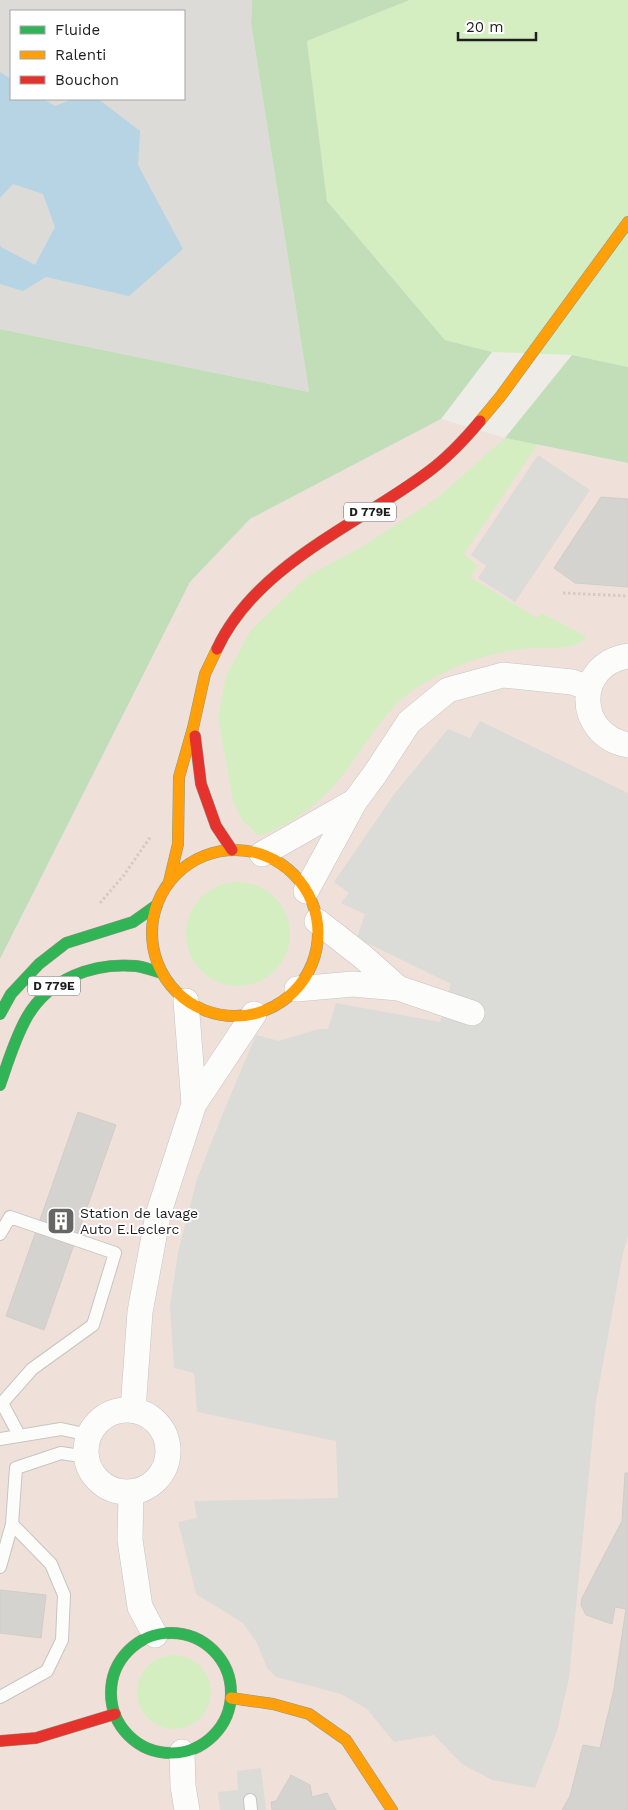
<svg xmlns="http://www.w3.org/2000/svg" width="628" height="1810" font-family="'Work Sans',sans-serif">
<rect width="100%" height="100%" fill="#edece6"/>
<path fill="#dcdbd8" fill-rule="evenodd" d="M 0,0 L 252,0 L 251,23 L 309,392 L 0,329 ZM 11,11 L 184,11 L 184,99 L 11,99 Z"/>
<path fill="#f0e0da" d="M 441,419 L 505,438 L 628,463 L 628,1810 L 0,1810 L 0,959 L 190,582 L 250,519 Z"/>
<path fill="#d4eec2" d="M 410,0 L 628,0 L 628,367 L 572,355 L 492,352 L 445,340 L 327,201 L 307,41 Z
M 505,438 L 538,444 L 464,554 L 478,566 L 470,577 L 537,618 L 542,613 L 587,637 C 574,651 555,647 537,648 C 499,649 459,663 426,682 C 382,705 362,757 329,791 C 309,812 285,826 259,836 L 242,820 L 233,801 L 218,718 L 226,676 L 251,630 L 306,577 L 365,545 L 437,498 Z
M186 934a52 52 0 1 1 104 0a52 52 0 1 1-104 0Z
M137 1692a37 37 0 1 1 74 0a37 37 0 1 1-74 0Z"/>
<path fill="#c2deb9" d="M 252,0 L 410,0 L 307,41 L 327,201 L 445,340 L 492,352 L 441,419 L 250,519 L 190,582 L 0,959 L 0,329 L 309,392 L 251,23 Z
M 572,355 L 628,367 L 628,463 L 505,438 Z"/>
<path fill="#dbdbd8" d="M 538,455 L 590,490 L 515,602 L 478,578 L 486,566 L 471,555 Z
M 480,721 L 628,793 L 628,1236 L 623,1253 L 596,1402 L 569,1678 L 557,1731 L 535,1788 L 492,1780 L 462,1764 L 434,1735 L 394,1742 L 367,1709 L 341,1694 L 276,1677 L 267,1668 L 257,1643 L 243,1623 L 196,1594 L 178,1522 L 197,1518 L 194,1501 L 338,1498 L 336,1441 L 197,1412 L 194,1373 L 174,1368 L 170,1306 L 178,1253 L 197,1179 L 221,1118 L 256,1035 L 279,1041 L 319,1029 L 328,1029 L 336,1003 L 440,1022 L 451,984 L 357,938 L 365,914 L 341,903 L 349,893 L 334,882 L 395,793 L 448,729 L 470,738 Z
M 261,1768 L 266,1810 L 220,1810 L 218,1792 L 238,1790 L 237,1771 Z"/>
<path fill="#b6d4e3" d="M 0,72 L 11,79 L 11,99 L 43,99 L 55,106 L 73,99 L 98,99 L 140,131 L 138,165 L 183,249 L 129,296 L 46,277 L 23,291 L 0,284 L 0,244 L 1,247 L 35,265 L 55,227 L 43,194 L 13,184 L 0,198 Z"/>
<path fill="#d5d3cf" stroke="#d0cdc7" d="M 601,497 L 628,499 L 628,587 L 575,583 L 554,568 Z
M 78,1112 L 116,1125 L 44,1330 L 6,1316 Z
M 625,1473 L 628,1473 L 628,1810 L 562,1810 L 570,1796 L 583,1745 L 600,1748 L 614,1689 L 626,1609 L 615,1607 L 612,1624 L 586,1615 L 581,1605 L 582,1598 L 622,1521 Z
M 0,1590 L 46,1595 L 41,1638 L 0,1633 Z
M 291,1775 L 310,1785 L 312,1797 L 327,1793 L 336,1810 L 272,1810 L 271,1802 L 276,1801 Z"/>
<g fill="none" stroke-linecap="round" stroke-linejoin="round">
<defs>
<path id="lane" d="M 0,1234 L 10,1217 L 115,1253 L 93,1325 L 32,1369 L 2,1403 L 19,1435
M 0,1439 L 61,1429 L 89,1435
M 0,1567 L 12,1524
M 0,1697 L 47,1671 L 62,1640 L 64,1595 L 51,1564 L 12,1524 L 16,1468 L 61,1453 L 87,1457
M 250,1800 L 251,1810"/>
<path id="street" d="M 628,656 C 574,664 575,735 628,745
M 262,854 L 355,801
M 306,891 L 355,801 L 375,774 L 409,722 L 448,690 L 503,675 L 572,682 L 589,688
M 317,921 L 362,956 L 398,988
M 297,989 L 353,984 L 398,988 L 472,1013
M 186,1001 L 194,1104
M 133,1410 L 140,1312 L 158,1215 L 194,1104 L 254,1014
M86 1451a41 41 0 1 1 82 0a41 41 0 1 1-82 0Z
M 131,1492 L 130,1540 L 140,1607 L 155,1635
M 182,1752 L 183,1786 L 187,1810"/>
<path id="fast" d="M 0,1014 L 11,994 L 39,964 L 66,943 L 133,922 L 157,905
M 0,1085 C 8,1062 15,1038 27,1017 C 49,979 93,962 136,966 C 145,967 153,971 162,973
M111 1693a60 60 0 1 1 120 0a60 60 0 1 1-120 0Z"/>
<path id="slow" d="M 480,421 L 500,397 L 628,222
M152 933a83 83 0 1 1 166 0a83 83 0 1 1-166 0Z
M 169,882 L 178,844 L 179,777 L 193,728 L 205,674 L 217,649
M 231,1698 L 273,1704 L 309,1714 L 346,1740 L 392,1810"/>
<path id="jam" d="M 217,649 C 256,565 357,525 428,472 C 447,458 465,439 480,421
M 195,736 L 201,784 L 216,826 L 232,850
M 0,1741 L 36,1738 L 115,1714"/>
</defs>
<use href="#lane" stroke="#c5c5c2" stroke-width="14"/>
<use href="#street" stroke="#c5c5c2" stroke-width="26"/>
<use href="#fast" stroke="#92977e" stroke-width="12"/>
<use href="#slow" stroke="#92977e" stroke-width="12"/>
<use href="#jam" stroke="#92977e" stroke-width="12"/>
<path stroke="#d7cac5" stroke-width="3" stroke-dasharray="2.5 2.5" stroke-linecap="butt" d="M 563,593 L 628,596
M 100,903 L 124,875 L 151,836"/>
<use href="#lane" stroke="#fcfcfb" stroke-width="12"/>
<use href="#street" stroke="#fcfcfb" stroke-width="25"/>
<use href="#fast" stroke="#30b455" stroke-width="11"/>
<use href="#slow" stroke="#ff9f0a" stroke-width="11"/>
<use href="#jam" stroke="#e5322d" stroke-width="11"/>
</g>
<defs>
<symbol id="building-square" viewBox="-11 -11 22 22"><rect x="-9" y="-9" width="18" height="18" rx="4" fill="#666664" stroke="#fff"/><path d="M-4-6H4V6H1V3H-1V6H-4ZM-2.5-4.3h1.7v1.8h-1.7ZM.8-4.3h1.7v1.8H.8ZM-2.5-1h1.7V.8h-1.7ZM.8-1h1.7V.8H.8Z" fill="#fff"/></symbol>
</defs>
<g fill-rule="evenodd">
<use href="#building-square" x="45" y="1205" width="32" height="32"/>
</g>
<g text-anchor="middle" dominant-baseline="central" stroke-width="4" stroke-linejoin="round" paint-order="stroke">
<g fill="#fff" stroke="#626262" stroke-width="1">
<rect x="344" y="502.5" width="52" height="19" rx="4"/>
<rect x="28" y="976.5" width="52" height="19" rx="4"/>
</g>
<g font-size="12" font-weight="bold" fill="#1e1e1e">
<text x="370" y="512">D 779E</text>
<text x="54" y="986">D 779E</text>
</g>
<g font-size="14" fill="#1e1e1e" stroke="#fff" text-anchor="start">
<text x="80" y="1213">Station de lavage<tspan x="80" dy="16">Auto E.Leclerc</tspan></text>
</g>
</g>
<rect x="10" y="10" width="175" height="90" fill="#ffffff" stroke="#a5a5a5"/>
<rect x="20" y="26" width="25" height="8" fill="#30b455" stroke="#a5a5a5"/>
<text x="55" y="35" font-size="15" fill="#1e1e1e">Fluide</text>
<rect x="20" y="51" width="25" height="8" fill="#ff9f0a" stroke="#a5a5a5"/>
<text x="55" y="60" font-size="15" fill="#1e1e1e">Ralenti</text>
<rect x="20" y="76" width="25" height="8" fill="#e5322d" stroke="#a5a5a5"/>
<text x="55" y="85" font-size="15" fill="#1e1e1e">Bouchon</text>
<path d="M458 32v8h78v-8" fill="none" stroke="#1e1e1e" stroke-width="2.5"/>
<text x="466" y="32" font-size="15" fill="#1e1e1e" stroke="#ffffff" stroke-width="4" paint-order="stroke">20 m</text>
</svg>
